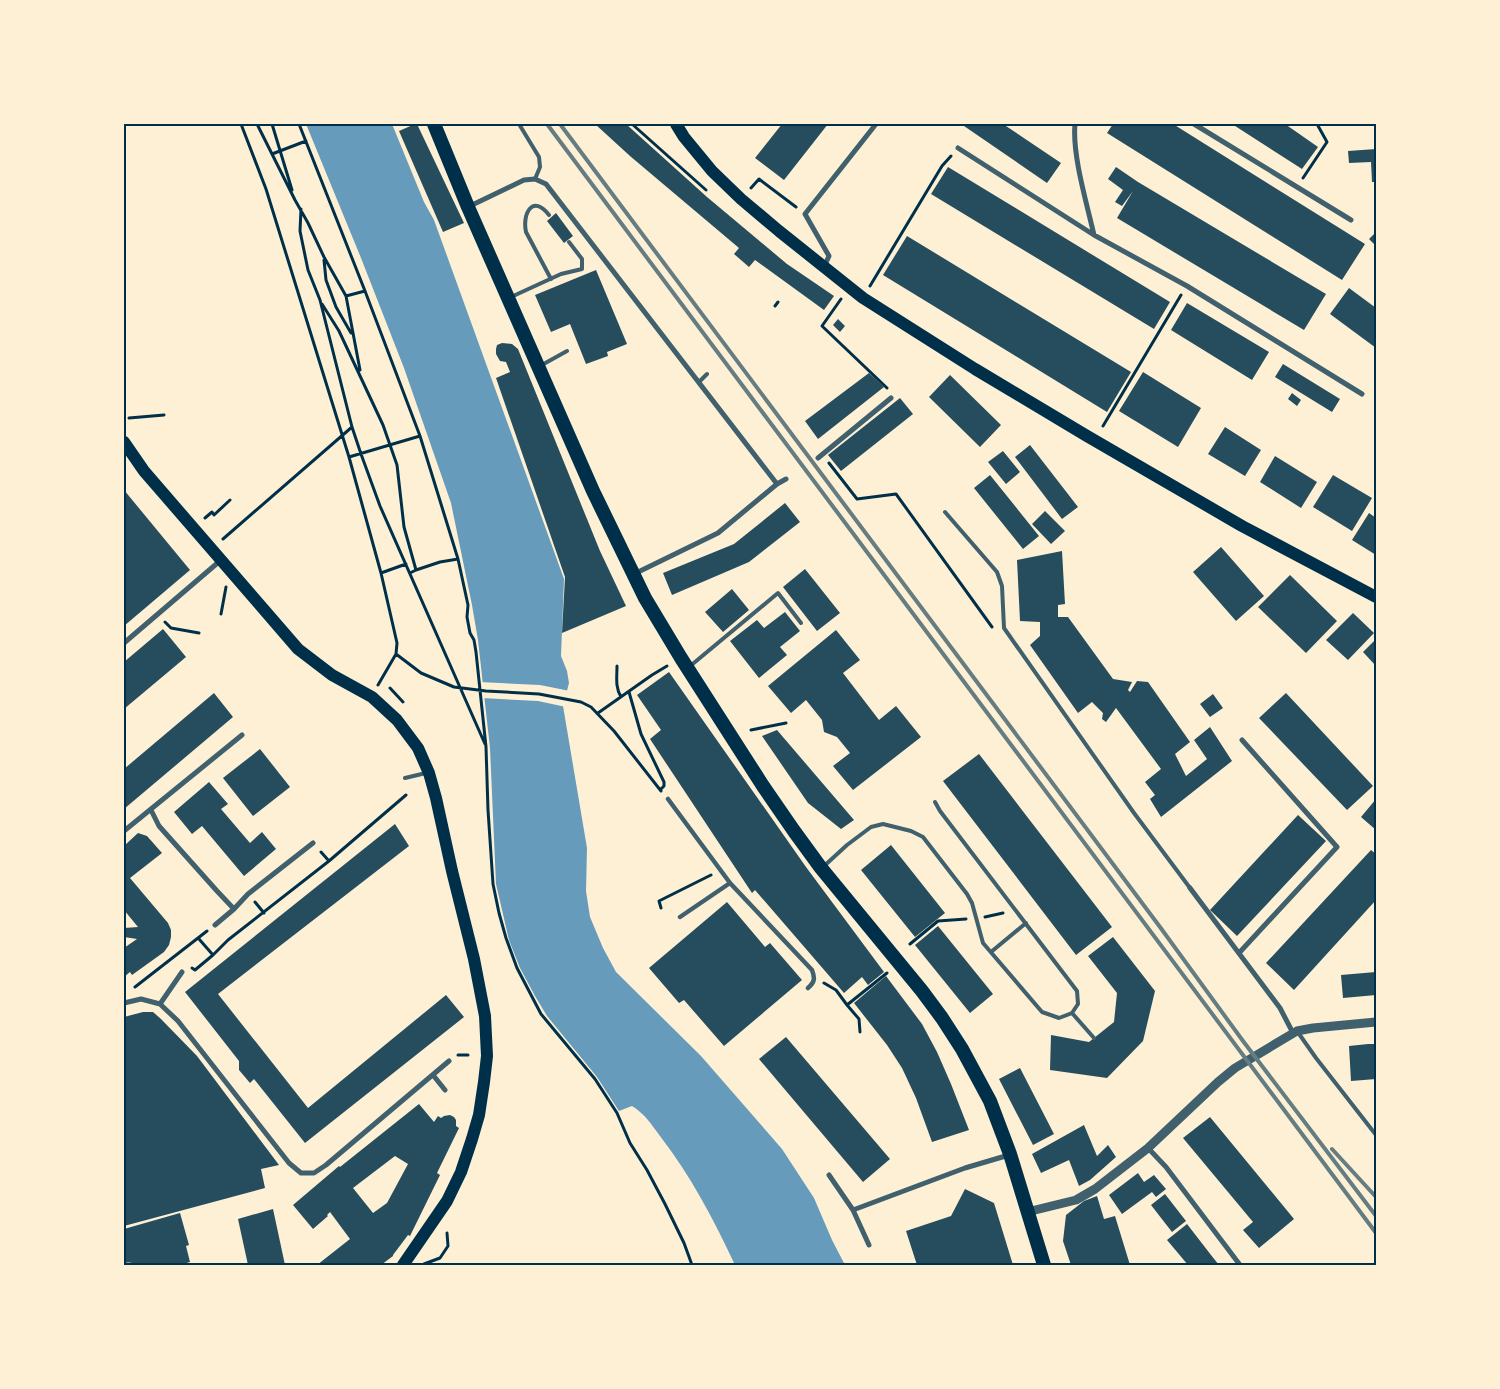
<svg xmlns="http://www.w3.org/2000/svg" width="1500" height="1389" font-family="Roboto,sans-serif">
<rect width="100%" height="100%" fill="#fdf0d5"/>
<path fill="#669bbc" d="M 306,124 L 392,124 L 424,202 L 434,220 L 564,579 L 561,656 L 567,671 L 569,683 L 563,706 L 587,848 L 586,891 L 590,917 L 603,948 L 616,972 L 701,1056 L 782,1149 L 814,1198 L 832,1240 L 845,1265 L 735,1265 C 714,1220 691,1176 660,1136 C 651,1124 645,1114 632,1106 L 619,1111 L 597,1077 L 547,1016 L 535,996 L 520,968 L 509,940 L 496,884 L 490,748 L 478,640 L 472,605 L 451,503 L 404,368 L 361,258 Z"/>
<path fill="#fdf0d5" d="M 480,682 L 540,685 L 570,691 L 566,707 L 538,701 L 482,698 Z"/>
<path fill="#264d5e" fill-rule="evenodd" d="M 415,124 L 417,124 L 464,223 L 443,232 L 399,131 Z
M 595,124 L 626,124 L 707,197 L 787,264 L 834,296 L 824,310 L 755,260 L 749,267 L 734,254 L 739,248 L 630,156 Z
M 782,124 L 828,124 L 784,180 L 755,158 Z
M 966,124 L 1003,124 L 1061,163 L 1047,183 L 964,126 Z
M 1113,124 L 1173,124 L 1365,244 L 1342,280 L 1107,133 Z
M 1232,124 L 1285,124 L 1318,147 L 1302,169 Z
M 1376,149 L 1376,182 L 1372,182 L 1371,162 L 1349,163 L 1348,151 Z
M 948,167 L 1170,302 L 1154,329 L 931,194 Z
M 1116,167 L 1138,182 L 1326,294 L 1304,330 L 1117,218 L 1133,191 L 1122,206 L 1115,202 L 1123,190 L 1108,179 Z
M 556,213 L 573,236 L 564,243 L 547,221 Z
M 1376,232 L 1376,246 L 1369,239 Z
M 907,236 L 1131,372 L 1107,412 L 883,275 Z
M 596,270 L 627,344 L 607,352 L 608,356 L 586,364 L 570,324 L 551,332 L 535,295 Z
M 1349,288 L 1376,308 L 1376,348 L 1330,314 Z
M 1187,303 L 1269,352 L 1252,380 L 1171,330 Z
M 838,319 L 845,326 L 840,332 L 833,325 Z
M 502,343 L 512,344 L 518,349 L 600,551 L 626,606 L 562,633 L 565,577 L 496,378 L 510,372 L 506,362 L 500,361 L 496,354 L 496,349 L 497,345 Z
M 1283,364 L 1340,399 L 1332,412 L 1275,377 Z
M 1143,372 L 1201,408 L 1178,447 L 1119,411 Z
M 869,373 L 884,387 L 818,439 L 805,421 Z
M 950,375 L 1001,425 L 980,447 L 929,397 Z
M 1292,393 L 1301,400 L 1297,406 L 1288,399 Z
M 900,398 L 913,414 L 841,471 L 828,455 Z
M 1225,427 L 1261,450 L 1245,476 L 1208,454 Z
M 1030,445 L 1078,507 L 1062,519 L 1015,457 Z
M 1003,451 L 1020,472 L 1006,484 L 988,462 Z
M 1275,456 L 1317,482 L 1301,508 L 1260,482 Z
M 990,475 L 1039,536 L 1023,549 L 974,488 Z
M 1333,475 L 1372,498 L 1352,531 L 1313,507 Z
M 124,490 L 190,570 L 124,626 Z
M 785,503 L 800,522 L 749,562 L 672,595 L 663,573 L 734,544 Z
M 1045,511 L 1065,531 L 1051,544 L 1032,524 Z
M 1369,513 L 1376,518 L 1376,555 L 1352,540 Z
M 1221,547 L 1264,596 L 1236,621 L 1193,572 Z
M 1062,551 L 1065,604 L 1058,605 L 1058,617 L 1068,617 L 1113,679 L 1132,682 L 1128,690 L 1130,692 L 1137,681 L 1148,682 L 1190,742 L 1175,754 L 1186,776 L 1207,759 L 1194,740 L 1210,727 L 1232,761 L 1161,817 L 1150,799 L 1155,795 L 1145,782 L 1161,769 L 1116,708 L 1106,722 L 1102,719 L 1103,713 L 1092,702 L 1078,713 L 1030,645 L 1040,636 L 1040,622 L 1020,621 L 1017,560 Z
M 805,569 L 840,613 L 817,631 L 783,587 Z
M 1290,575 L 1337,621 L 1306,653 L 1258,607 Z
M 732,589 L 749,610 L 723,632 L 705,612 Z
M 785,612 L 800,631 L 780,647 L 787,655 L 759,678 L 730,641 L 757,620 L 764,628 Z
M 1353,613 L 1374,633 L 1348,660 L 1326,640 Z
M 163,629 L 186,657 L 124,709 L 124,662 Z
M 836,630 L 860,660 L 843,673 L 879,720 L 896,706 L 921,737 L 853,790 L 833,766 L 850,753 L 837,737 L 824,732 L 822,720 L 806,700 L 791,713 L 768,686 Z
M 1376,639 L 1376,666 L 1363,652 Z
M 669,672 L 806,867 L 884,972 L 868,985 L 862,977 L 844,993 L 755,890 L 752,893 L 650,739 L 661,730 L 637,695 Z
M 214,693 L 233,717 L 124,809 L 124,769 Z
M 1286,693 L 1373,786 L 1347,810 L 1259,718 Z
M 1213,694 L 1223,708 L 1210,717 L 1200,704 Z
M 777,730 L 854,820 L 841,829 L 808,803 L 762,736 Z
M 260,749 L 290,787 L 253,816 L 223,778 Z
M 979,754 L 1112,927 L 1076,955 L 943,781 Z
M 209,782 L 228,804 L 221,809 L 250,843 L 262,832 L 276,849 L 244,876 L 202,826 L 192,834 L 174,812 Z
M 1376,799 L 1376,830 L 1361,817 Z
M 1298,815 L 1326,841 L 1237,936 L 1210,910 Z
M 395,824 L 409,846 L 218,994 L 308,1108 L 446,995 L 464,1017 L 305,1143 L 254,1079 L 250,1083 L 239,1070 L 239,1061 L 185,992 Z
M 138,833 L 147,836 L 162,853 L 130,878 L 168,923 L 171,930 L 171,937 L 169,945 L 164,952 L 132,975 L 130,972 L 124,977 L 124,948 L 137,939 L 124,937 L 124,928 L 138,927 L 124,910 L 124,846 Z
M 891,845 L 945,913 L 915,937 L 861,870 Z
M 1371,850 L 1376,854 L 1376,900 L 1294,990 L 1266,963 Z
M 727,902 L 765,947 L 770,943 L 802,980 L 724,1046 L 684,1000 L 679,1003 L 649,968 Z
M 938,926 L 993,994 L 970,1013 L 915,945 Z
M 1113,937 L 1155,991 L 1143,1041 L 1107,1078 L 1050,1070 L 1051,1035 L 1089,1042 L 1114,1022 L 1117,993 L 1088,956 Z
M 1376,972 L 1376,995 L 1343,998 L 1341,975 Z
M 886,976 L 922,1024 L 937,1052 L 951,1084 L 969,1130 L 932,1142 L 916,1098 L 902,1068 L 887,1045 L 854,1003 Z
M 143,1012 L 153,1012 L 161,1019 L 197,1056 L 279,1165 L 261,1169 L 265,1188 L 124,1226 L 124,1017 Z
M 786,1037 L 890,1159 L 863,1182 L 759,1059 Z
M 1368,1044 L 1376,1044 L 1376,1079 L 1351,1081 L 1349,1046 Z
M 1020,1068 L 1054,1134 L 1033,1145 L 999,1079 Z
M 419,1104 L 434,1122 L 438,1116 L 441,1118 L 444,1116 L 450,1115 L 454,1117 L 456,1120 L 456,1126 L 459,1128 L 437,1173 L 440,1175 L 410,1236 L 408,1235 L 393,1255 L 393,1256 L 381,1265 L 317,1265 L 350,1239 L 330,1212 L 327,1215 L 328,1216 L 313,1229 L 293,1205 L 339,1166 L 340,1167 ZM 395,1156 L 408,1164 L 387,1203 L 373,1213 L 353,1188 Z
M 1210,1117 L 1294,1219 L 1259,1248 L 1243,1230 L 1253,1222 L 1183,1138 Z
M 1084,1125 L 1097,1156 L 1108,1145 L 1116,1157 L 1090,1180 L 1079,1186 L 1069,1160 L 1041,1173 L 1032,1154 Z
M 1138,1173 L 1144,1182 L 1154,1175 L 1166,1189 L 1156,1197 L 1152,1192 L 1122,1214 L 1109,1195 Z
M 965,1189 L 994,1203 L 1013,1265 L 917,1265 L 906,1231 L 951,1216 Z
M 1165,1194 L 1186,1221 L 1172,1232 L 1151,1205 Z
M 1097,1196 L 1104,1219 L 1115,1216 L 1130,1265 L 1071,1265 L 1063,1241 L 1066,1215 L 1084,1201 Z
M 273,1209 L 285,1265 L 248,1265 L 238,1219 Z
M 180,1213 L 189,1245 L 186,1246 L 190,1262 L 183,1264 L 183,1265 L 124,1265 L 124,1264 L 132,1262 L 124,1263 L 124,1229 Z
M 1187,1224 L 1211,1255 L 1219,1265 L 1188,1265 L 1167,1240 Z"/>
<g fill="none" stroke-linecap="round" stroke-linejoin="round">
<path stroke="#003049" stroke-width="3" d="M 241,124 L 266,189 L 349,457 L 381,573 L 397,643 L 396,654 L 378,685
M 257,124 L 295,200 L 308,223 L 324,257 L 346,296 L 360,370
M 272,124 L 292,190
M 299,124 L 365,291 L 420,436 L 458,559 L 468,605 L 467,617 L 470,633 L 474,640 L 476,652 L 486,747 L 488,810 L 493,884 L 499,913 L 506,938 L 517,968 L 541,1014 L 595,1079 L 617,1113 L 630,1143 L 647,1170 L 665,1204 L 684,1243 L 692,1265
M 632,124 L 706,190
M 272,154 L 306,141
M 1303,178 L 1327,142 L 1317,124
M 751,188 L 759,179 L 796,207
M 301,209 L 300,231 L 308,270 L 320,300 L 352,427 L 361,454 L 380,506 L 485,744
M 324,260 L 326,280 L 336,307 L 351,333
M 870,286 L 942,166 L 951,156
M 346,296 L 365,291
M 841,299 L 822,326 L 887,388
M 322,304 L 339,331 L 383,425 L 397,465 L 404,527 L 416,570 L 410,573
M 775,306 L 778,302
M 129,418 L 164,415
M 1103,426 L 1181,295
M 349,457 L 420,436
M 829,463 L 857,499 L 896,494 L 992,627
M 205,518 L 212,512 L 214,515 L 230,500
M 223,539 L 352,427
M 416,570 L 440,562 L 458,559
M 381,573 L 406,564
M 221,614 L 226,587
M 165,622 L 171,628 L 199,633
M 396,654 L 421,673 L 454,687 L 486,691 L 539,694 L 581,702 L 591,707 L 614,731 L 661,791
M 617,666 C 617,677 615,687 621,697
M 390,688 L 403,702
M 629,692 L 641,734 L 664,782 L 664,786 L 661,789
M 598,713 L 652,675 L 667,666
M 751,730 L 786,723
M 321,852 L 329,861
M 255,902 L 264,913
M 661,908 L 659,901 L 711,875
M 985,917 L 1003,913
M 199,939 L 213,955 L 228,940 L 329,861 L 406,795
M 910,944 L 938,921 L 966,919
M 192,968 L 195,970 L 213,955
M 824,983 L 836,990 L 847,1005 L 887,973
M 135,987 L 207,931
M 847,1005 L 859,1019 L 860,1032
M 458,1055 L 468,1055
M 424,1264 L 440,1258 L 448,1246 L 447,1233"/>
<path stroke="#3f606c" stroke-width="4" d="M 519,124 L 539,157 L 540,167 L 535,179
M 549,215 C 533,194 522,213 526,232 L 551,279
M 511,297 L 561,274 L 582,269 L 582,259 L 569,242
M 540,366 L 567,351
M 699,382 L 707,374
M 945,512 L 997,572 L 1002,586 L 1004,628 L 1134,813 L 1190,888
M 689,667 L 778,593 L 801,623
M 405,778 L 426,773
M 823,867 L 847,845 L 871,827 L 883,824 L 911,831 L 923,837 L 967,894 L 972,903 L 983,943 L 1042,1012 L 1059,1018 L 1072,1013 L 1078,1004 L 1077,991 L 940,811 L 935,802
M 991,952 L 1026,923
M 1072,1013 L 1094,1038
M 1297,1031 L 1316,1058 L 1376,1135"/>
<path stroke="#3f606c" stroke-width="4.5" d="M 668,799 L 730,883 L 812,970 C 815,978 815,982 808,988
M 680,917 L 730,883"/>
<path stroke="#3f606c" stroke-width="5" d="M 1075,124 C 1072,155 1087,204 1094,235
M 1194,124 L 1351,220
M 958,148 L 1094,235 L 1187,286 L 1362,394
M 470,206 L 524,180 L 535,179 L 546,184 L 777,484
M 824,267 L 829,256 L 805,214 L 876,124
M 818,458 L 891,398
M 634,574 L 718,533 L 777,484 L 786,479
M 124,643 L 221,560
M 151,810 L 159,826 L 217,891 L 234,909 L 248,894 L 313,843
M 124,831 L 242,735
M 1190,888 L 1280,1008 L 1293,1033
M 215,925 L 234,909
M 1239,953 L 1337,847 L 1242,740
M 124,1003 L 141,999 L 160,1004 L 178,1021 L 289,1163 L 301,1173 L 314,1173 L 326,1165 L 449,1061
M 160,1004 L 182,972
M 433,1075 L 445,1090
M 1148,1148 L 1166,1167 L 1240,1265
M 829,1175 L 853,1210 L 869,1245
M 853,1210 L 965,1168 L 1009,1155"/>
<path stroke="#3f606c" stroke-width="9" d="M 1027,1212 L 1076,1200 L 1095,1189 L 1148,1148 L 1218,1082 L 1235,1068 L 1297,1031 L 1313,1028 L 1376,1022"/>
<path stroke="#003049" stroke-width="12" d="M 676,124 L 684,137 L 712,171 L 741,199 L 779,231 L 863,298 L 975,369 L 1087,436 L 1242,526 L 1376,597
M 124,442 L 144,471 L 298,649 L 332,675 L 372,697 L 397,720 L 418,748 L 429,773 L 436,798 L 452,871 L 474,959 L 485,1016 L 487,1056 L 484,1082 L 479,1115 L 472,1139 L 461,1172 L 447,1201 L 403,1265"/>
<path stroke="#003049" stroke-width="14" d="M 434,124 L 468,207 L 593,491 L 645,598 L 681,658 L 763,786 L 794,831 L 821,868 L 922,991 L 942,1018 L 962,1049 L 990,1101 L 1010,1154 L 1044,1265"/>
<path stroke="#657d81" stroke-width="4" d="M 547,124 L 1376,1233
M 560,124 L 1160,927 L 1243,1041 L 1376,1216
M 1332,1149 L 1376,1197"/>
</g>
<rect width="1500" height="1389" fill="none" stroke="#fdf0d5" stroke-width="250"/>
<rect x="125" y="125" width="1250" height="1139" fill="none" stroke="#003049" stroke-width="2"/>
</svg>
